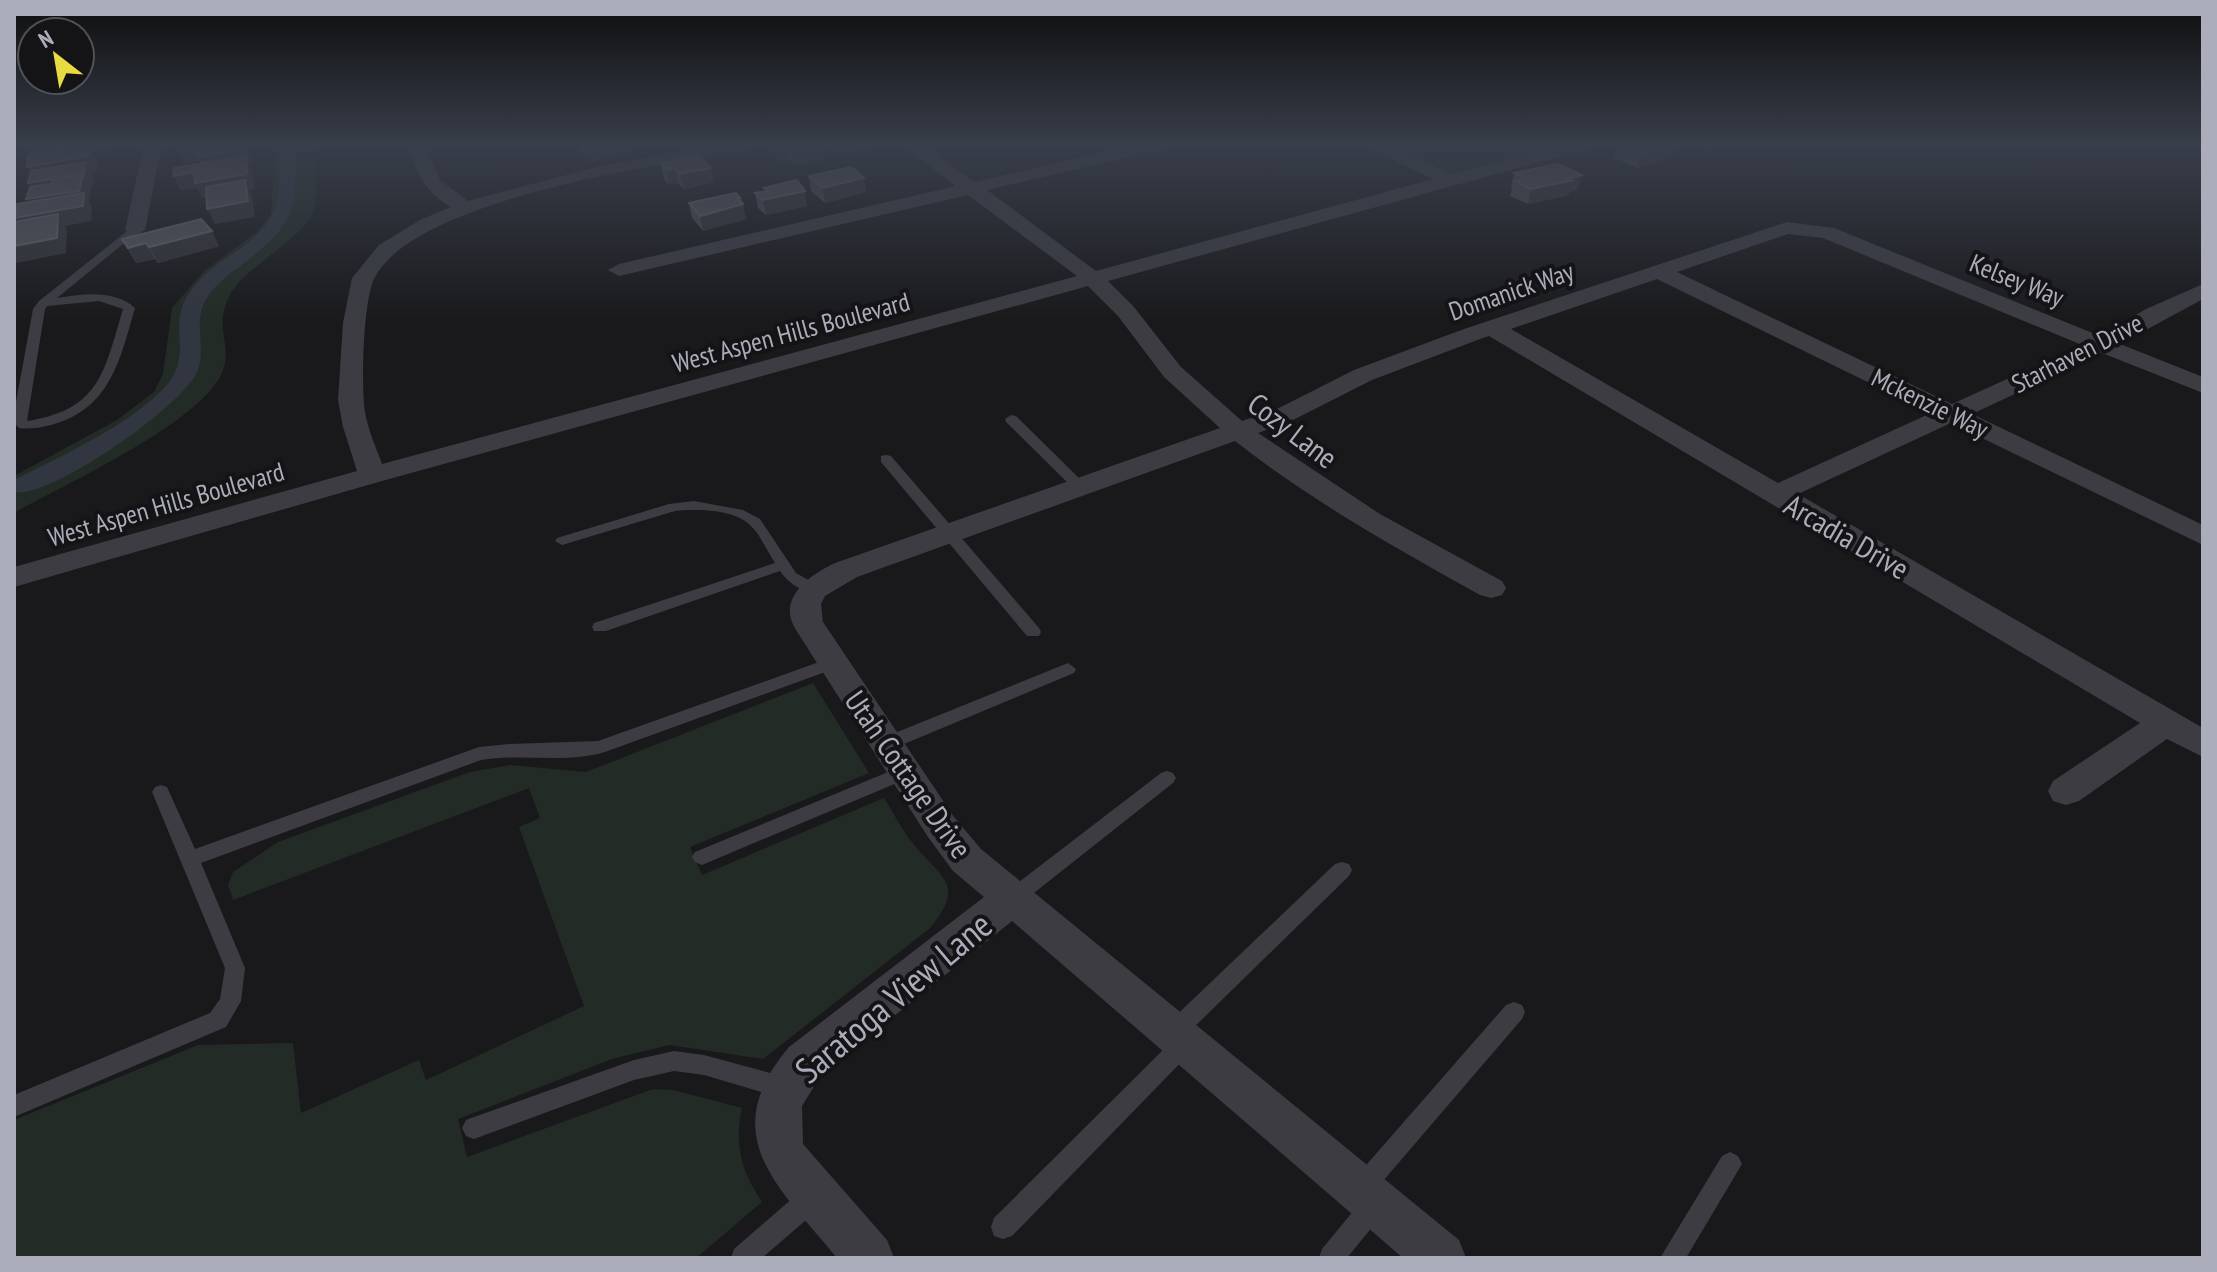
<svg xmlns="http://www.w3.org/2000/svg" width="2217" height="1272" font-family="'PT Sans Narrow',sans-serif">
<rect width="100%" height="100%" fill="#19191b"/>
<path fill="#232b26" d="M 275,144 L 315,144 C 316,161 319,202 311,217 C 301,233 281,246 267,258 C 256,267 243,276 235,287 C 208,325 236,345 221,375 C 196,425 65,484 14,513 L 14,476 L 117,420 L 154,392 L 163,374 L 172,308 L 204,271 L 257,232 L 271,214 Z
M 1374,144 L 1568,144 L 1469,171 L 1434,173 Z
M 813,683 L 869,773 L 690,847 L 702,875 L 884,798 C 893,812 901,828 911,841 C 940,878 968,883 929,929 L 763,1059 L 669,1045 L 612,1059 L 458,1119 L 467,1157 L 653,1089 L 673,1090 L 742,1108 C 734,1145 741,1171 762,1202 L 696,1258 L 14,1258 L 14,1120 L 198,1045 L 293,1043 L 301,1113 L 419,1060 L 426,1080 L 584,1006 L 519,827 L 540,818 L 529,788 L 233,900 L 228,885 L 233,872 L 278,842 L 470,772 L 510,765 L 586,772 Z"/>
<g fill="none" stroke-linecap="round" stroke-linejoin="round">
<path fill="#313640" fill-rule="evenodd" d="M 279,144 L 295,144 C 297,212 295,225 239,267 C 226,276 213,287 205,301 C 193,324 207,349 197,372 C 182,407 48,500 14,492 L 14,480 C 54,460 156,413 175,372 C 188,343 168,323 191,290 C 214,257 264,245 276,205 C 282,185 278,164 279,144 Z"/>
<path fill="#3c3c42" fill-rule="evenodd" d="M 131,228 L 140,230 L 57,298 C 82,294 114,289 135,308 C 122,353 112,403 63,421 C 50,426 33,430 19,428 L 14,423 L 14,413 L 33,309 L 39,301 ZM 99,301 L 123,309 C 104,372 100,410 27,421 L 45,309 L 47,306 Z
M 1011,415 L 1016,416 L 1086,485 L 1088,488 L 1086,491 L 1076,491 L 1006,422 L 1005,419 Z
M 886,455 L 891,456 L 1039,628 L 1041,632 L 1039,636 L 1027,636 L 881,462 L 881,456 Z
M 694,501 L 743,510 L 760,519 L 796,573 L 819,586 L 822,589 L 819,592 C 805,595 788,583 780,571 L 606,631 L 594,631 L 592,627 L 594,623 L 775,563 C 767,551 760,534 750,525 C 733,509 697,509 675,511 L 562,545 L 555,541 L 557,538 L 669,504 Z
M 833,657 L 841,663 L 839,667 L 605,752 C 566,764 522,753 481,760 L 201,863 L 245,968 L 241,1001 L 226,1027 L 14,1117 L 14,1095 L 210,1013 L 220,999 L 225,968 L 152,792 L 155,787 L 161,785 L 167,787 L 195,849 L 479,747 L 509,744 L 598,741 Z
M 1068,663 L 1076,669 L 1074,673 L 892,749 L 880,749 L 877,744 L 880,739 Z
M 905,765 L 911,767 L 914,772 L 911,777 L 709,862 L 702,865 L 695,862 L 692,857 L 695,852 Z
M 1167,771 L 1173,773 L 1176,778 L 1173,783 L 1020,904 L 1013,906 L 1006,904 L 1003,898 L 1006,892 L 1161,773 Z
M 1342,862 L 1349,864 L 1352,870 L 1349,876 L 1186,1035 L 1192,1037 L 1195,1044 L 1192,1051 L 1012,1236 L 1003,1239 L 994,1236 L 991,1227 L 994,1218 L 1172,1041 L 1166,1039 L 1163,1032 L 1166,1025 L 1335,864 Z
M 1514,1002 L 1522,1005 L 1525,1012 L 1522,1019 L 1371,1195 L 1382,1197 L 1385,1206 L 1382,1215 L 1347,1258 L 1319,1258 L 1322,1249 L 1364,1198 L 1354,1195 L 1350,1187 L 1354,1179 L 1506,1005 Z
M 674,1051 L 704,1055 L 785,1077 L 793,1081 L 796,1088 L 793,1095 L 785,1099 L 704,1075 L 674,1071 L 634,1080 L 474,1139 L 466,1136 L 462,1128 L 466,1120 L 474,1117 L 634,1060 Z
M 1730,1152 L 1738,1156 L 1742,1164 L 1686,1258 L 1660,1258 L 1722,1156 Z
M 811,1187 L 820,1190 L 823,1199 L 820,1208 L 762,1258 L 731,1258 L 734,1249 L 802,1190 Z"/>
<path fill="#3c3c42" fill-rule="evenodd" d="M 144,144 L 162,144 L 145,230 L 135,236 L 125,230 Z
M 408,144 L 426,144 L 440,180 L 468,201 L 600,166 L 721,144 L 759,144 L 750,149 C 666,164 413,198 374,279 C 363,302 361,387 365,412 C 368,430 376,447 382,464 L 1077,276 L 968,195 L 619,276 L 608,270 L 619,264 L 956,186 L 901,144 L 921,144 L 975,182 L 1139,144 L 1170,144 L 1167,148 L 987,190 L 1096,271 L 1433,179 L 1368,148 L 1365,144 L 1388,144 L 1452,174 L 1565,144 L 1593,144 L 1590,148 L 1108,281 L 1134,307 L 1181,367 L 1242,421 L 1277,409 L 1354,370 L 1464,329 L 1787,222 L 1834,228 L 2100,336 L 2146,309 L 2203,284 L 2203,299 L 2120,344 L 2203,377 L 2203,393 L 2102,353 L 1972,414 L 2203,525 L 2203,545 L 1951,423 L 1798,494 L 2203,728 L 2203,757 L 2167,739 L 2079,801 L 2066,805 L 2053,801 L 2048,791 L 2053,781 L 2140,723 L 1489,336 L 1480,339 L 1372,380 L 1295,419 L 1258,433 L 1380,514 L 1502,581 L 1506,588 L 1502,595 L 1491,598 L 1480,595 C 1396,548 1311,501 1235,441 L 857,577 L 825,596 L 821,604 L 823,622 L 954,817 L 981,849 L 1459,1240 L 1466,1258 L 1403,1258 L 1012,921 L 821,1075 L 802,1106 L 803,1144 L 887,1240 L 894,1258 L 837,1258 C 779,1187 714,1136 789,1047 L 984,897 L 953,871 L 928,837 L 796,630 C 776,599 809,575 835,563 L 1220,428 L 1164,377 L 1118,316 L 1088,286 L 382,481 L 14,587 L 14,567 L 357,471 L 343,427 L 338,400 L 343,323 L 352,278 L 379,245 L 420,220 L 451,207 C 424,192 417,172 408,144 ZM 1788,234 L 1823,238 L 2082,345 L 1952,404 L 1677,272 ZM 1657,279 L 1931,413 L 1778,483 L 1511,329 Z"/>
</g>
<path fill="#4b4a50" d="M 577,144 L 629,144 L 632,153 L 589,162 L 578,148 Z
M 772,144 L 820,144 L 823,159 L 795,165 L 789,160 L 780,161 L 775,156 Z
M 824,144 L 875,144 L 875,146 L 834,154 Z
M 1618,144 L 1671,158 L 1638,168 L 1614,158 Z
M 1700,144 L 1725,144 L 1711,148 Z
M 661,164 L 714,182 L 684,189 L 678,183 L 669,185 L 664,179 Z
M 1514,173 L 1578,190 L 1569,192 L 1569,195 L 1528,204 L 1510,196 L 1512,188 L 1511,187 Z
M 809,176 L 866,192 L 825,203 L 811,191 Z
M 764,188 L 807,206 L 766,215 L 758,208 L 755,193 L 765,191 Z
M 740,198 L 746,219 L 703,231 L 692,218 L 689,203 Z
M 122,239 L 219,246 L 158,263 L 155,259 L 136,263 Z"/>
<path fill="#333236" d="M 33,144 L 108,144 L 108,149 L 92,152 L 97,159 L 97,171 L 90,172 L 93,177 L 92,189 L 90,189 L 91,191 L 89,201 L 92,208 L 91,221 L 65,226 L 67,229 L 66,253 L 16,263 L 14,261 L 14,246 L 24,233 L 15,218 L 35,214 L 26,199 L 37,198 L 28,183 L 58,178 L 36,181 L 27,167 L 40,165 L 32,152 Z
M 248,144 L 253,163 L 249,163 L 252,171 L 254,189 L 249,190 L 252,195 L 255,217 L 215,224 L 207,209 L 246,190 L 202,198 L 197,188 L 181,191 L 173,176 L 205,171 L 200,161 L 185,164 L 178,149 L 196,146 Z
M 604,144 L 629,144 L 632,153 L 589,162 L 585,147 Z
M 833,144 L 875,144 L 875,146 L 834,154 Z
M 1675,144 L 1671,158 L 1638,168 L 1642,153 Z
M 1712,144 L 1725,144 L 1711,148 Z
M 786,145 L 789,160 L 780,161 L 778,147 Z
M 821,145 L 823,159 L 795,165 L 792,151 Z
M 675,168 L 678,183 L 669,185 L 666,170 Z
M 711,168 L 714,182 L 684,189 L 680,174 Z
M 1582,175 L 1578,190 L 1569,192 L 1569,195 L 1528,204 L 1531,189 Z
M 864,178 L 866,192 L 825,203 L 822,188 Z
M 805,191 L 807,206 L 766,215 L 763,200 Z
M 738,198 L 740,198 L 742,204 L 743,204 L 746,219 L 703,231 L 700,216 Z
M 212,231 L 219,246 L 158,263 L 149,247 Z
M 146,243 L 155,259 L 136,263 L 128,248 Z"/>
<path fill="#56555b" stroke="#63636a" stroke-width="2" d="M 33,144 L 81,144 L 32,152 Z
M 177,144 L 245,144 L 246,148 L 198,157 L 196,146 L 178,149 Z
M 582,144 L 604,144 L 585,147 Z
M 774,144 L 820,144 L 821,145 L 792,151 L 786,145 L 778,147 Z
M 1618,144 L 1674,144 L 1642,153 Z
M 89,145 L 89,156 L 27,167 L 28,155 Z
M 697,154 L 711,168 L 680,174 L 675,168 L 666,170 L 661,164 Z
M 246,156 L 247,174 L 195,183 L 194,172 L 173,176 L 174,168 Z
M 85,162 L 84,174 L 58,178 L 83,176 L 79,191 L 26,199 L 30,187 L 52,184 L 53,179 L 28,183 L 31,171 Z
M 1557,164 L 1582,175 L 1569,178 L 1573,180 L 1531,189 L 1514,181 L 1526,178 L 1514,173 Z
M 851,167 L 864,178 L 822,188 L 809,176 Z
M 245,180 L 248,201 L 207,209 L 206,187 Z
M 797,180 L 805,191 L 763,200 L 755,193 L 767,191 L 764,188 Z
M 84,193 L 83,206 L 15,218 L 17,204 Z
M 736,193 L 740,198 L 738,198 L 743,204 L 700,216 L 689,203 Z
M 58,214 L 57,238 L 14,246 L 14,222 Z
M 201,219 L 212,231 L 149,247 L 146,243 L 128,248 L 122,239 Z"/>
<linearGradient id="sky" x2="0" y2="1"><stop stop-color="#0e0e0f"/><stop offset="0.45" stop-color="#383e4a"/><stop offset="1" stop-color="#383e4a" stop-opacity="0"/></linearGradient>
<rect width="2217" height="322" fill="url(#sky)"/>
<g text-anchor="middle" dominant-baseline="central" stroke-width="8" stroke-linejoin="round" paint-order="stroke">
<g font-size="26" fill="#acadba" stroke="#141416">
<text transform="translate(2017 280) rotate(22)">Kelsey Way</text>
<text transform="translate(1511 291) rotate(-19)">Domanick Way</text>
<text transform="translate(791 332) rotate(-15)">West Aspen Hills Boulevard</text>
<text transform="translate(2077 353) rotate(-27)">Starhaven Drive</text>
<text transform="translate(1930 403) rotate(26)">Mckenzie Way</text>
<text transform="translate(166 504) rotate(-16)">West Aspen Hills Boulevard</text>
</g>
<g font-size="30" fill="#acadba" stroke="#141416">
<text transform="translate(1293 430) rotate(37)">Cozy Lane</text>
<text transform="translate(1847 536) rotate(30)">Arcadia Drive</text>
<text transform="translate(909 774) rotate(55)">Utah Cottage Drive</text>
</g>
<g font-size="36" fill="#acadba" stroke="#141416">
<text transform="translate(893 997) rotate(-40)">Saratoga View Lane</text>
</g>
</g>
<rect width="2217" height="1272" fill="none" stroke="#acadba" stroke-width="32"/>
<g transform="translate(56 56) rotate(329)"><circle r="38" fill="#141416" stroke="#515158" stroke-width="2"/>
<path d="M0-6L14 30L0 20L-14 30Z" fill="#eada42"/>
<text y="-12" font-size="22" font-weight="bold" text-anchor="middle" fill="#acadba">N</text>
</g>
</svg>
